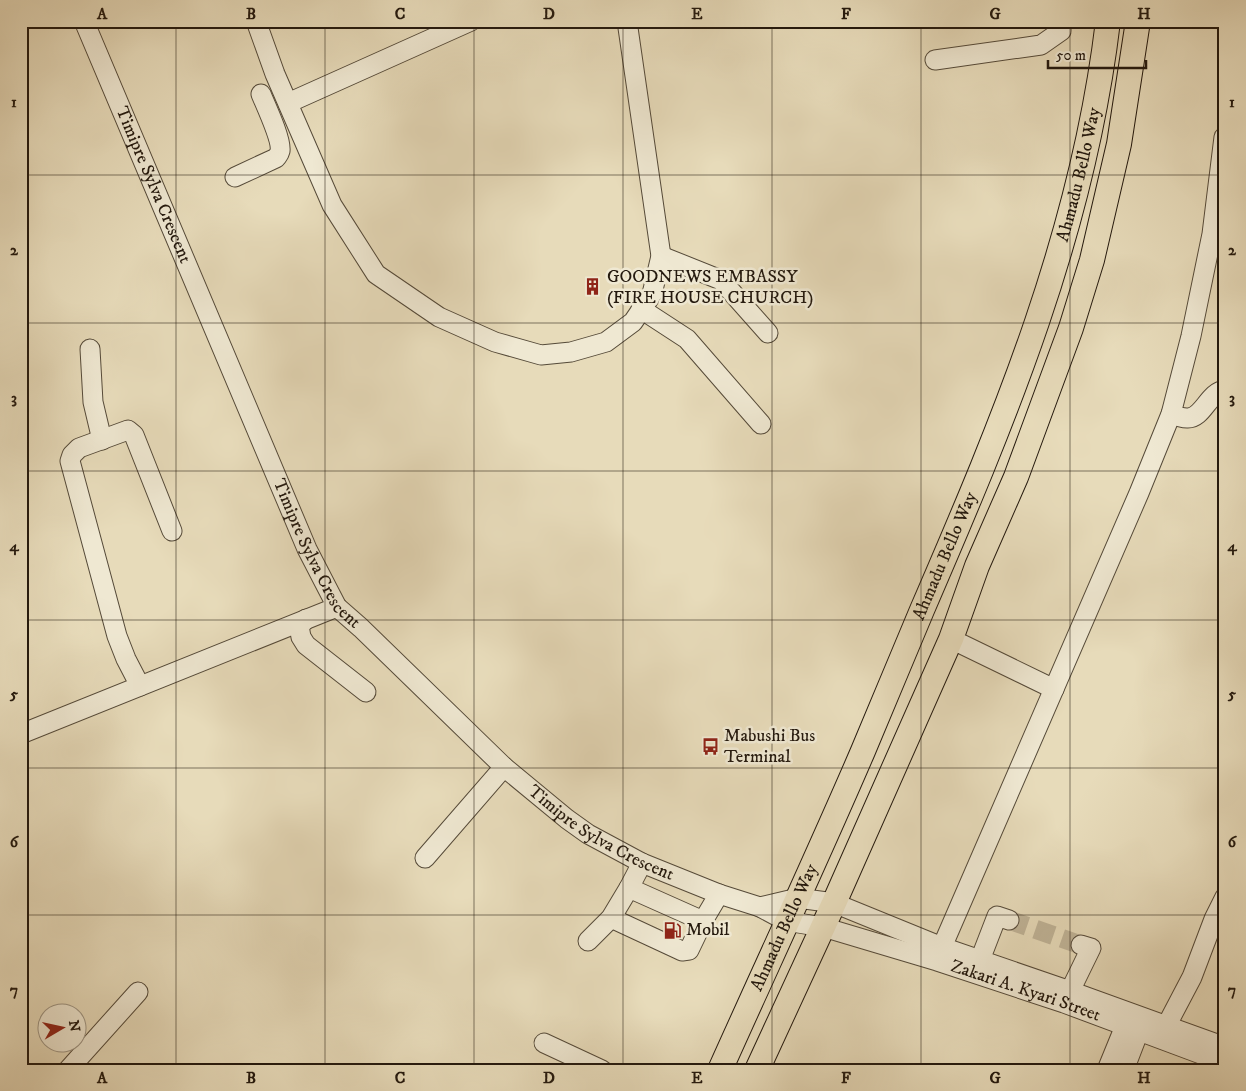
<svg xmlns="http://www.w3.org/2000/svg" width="1246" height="1091" font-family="'IM FELL DW Pica',serif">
<rect width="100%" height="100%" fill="#e7dbba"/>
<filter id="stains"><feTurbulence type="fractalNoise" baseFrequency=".004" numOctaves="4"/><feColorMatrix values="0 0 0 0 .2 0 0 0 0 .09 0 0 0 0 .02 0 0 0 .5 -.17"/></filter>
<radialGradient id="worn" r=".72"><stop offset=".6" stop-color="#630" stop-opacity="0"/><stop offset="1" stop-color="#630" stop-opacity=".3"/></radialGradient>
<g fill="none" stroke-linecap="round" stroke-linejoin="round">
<path stroke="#c0b498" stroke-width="19" stroke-dasharray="19 9" stroke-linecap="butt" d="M 1009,920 L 1081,945"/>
<defs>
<g id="minor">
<path id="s1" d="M 84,21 L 307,549 L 337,607 L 361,628 L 504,767 L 567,819 L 588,834 L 642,863 L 719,894 L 760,907 L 786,921 L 823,927 L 937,961 L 1064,1003 L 1225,1063"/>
<path d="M 256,21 L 275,74 L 332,205 L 376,274 L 439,317 L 495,342 L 541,355 L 571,352 L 606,342 L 633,322 L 652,294 L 661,256 L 627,21"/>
<path d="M 935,60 L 1041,45 L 1061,31 L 1061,21"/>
<path d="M 288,103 L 471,21"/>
<path d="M 235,177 L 276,158 C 278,155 279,155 280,151 C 282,140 266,106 261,94"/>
<path d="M 661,256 L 721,280 L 768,333"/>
<path d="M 641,309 L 687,339 L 761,424"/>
<path d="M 90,349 L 93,402 L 102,440"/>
<path d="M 1171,414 C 1176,416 1182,418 1187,418 C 1203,419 1208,392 1225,390"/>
<path d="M 306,619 L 299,626 L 301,637 L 306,645 L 366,692"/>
<path d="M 951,639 L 1054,689"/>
<path d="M 140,686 L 126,659 L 117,636 L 70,461 L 72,455 L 79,448 L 128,430 L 134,435 L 172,531"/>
<path d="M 21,734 L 337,607"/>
<path d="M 425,858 L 504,767"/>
<path d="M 642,863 L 629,888 L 703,921 L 719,894"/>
<path d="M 760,907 L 798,898 L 834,903 L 942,947 L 1070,991 L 1225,1047"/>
<path d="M 611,918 L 682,951 L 689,950 L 703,921"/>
<path d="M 588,941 L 611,918 L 629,888"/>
<path d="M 942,947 L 1139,493 L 1171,414 L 1191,336 L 1212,234 L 1224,137"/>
<path d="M 980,960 L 997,916 L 1009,920"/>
<path d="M 1070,991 L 1091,948 L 1081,945"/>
<path d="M 1160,1038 L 1192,977 L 1214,919 L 1225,897"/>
<path d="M 544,1043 L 602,1070"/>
<path d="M 68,1070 L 138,992"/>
<path d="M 1107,1070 L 1125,1026"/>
<path d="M 1124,1070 L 1139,1031"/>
</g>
<g id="major">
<path id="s2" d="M 720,1070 C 768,963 817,858 863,751 C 883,704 902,657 922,610 C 1005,418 1083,232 1108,21"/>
<path d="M 757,1070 L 834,903 L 951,639 L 977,566 L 1016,477 L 1071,328 L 1092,260 L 1119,144 L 1138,21"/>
</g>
</defs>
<use href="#minor" stroke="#554a39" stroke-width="21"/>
<use href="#major" stroke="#24190e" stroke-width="26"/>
<use href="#minor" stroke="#efe8d2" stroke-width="19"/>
<use href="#major" stroke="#e7dbba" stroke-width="24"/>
</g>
<path fill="none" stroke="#24190e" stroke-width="1" stroke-opacity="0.55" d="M 176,21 L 176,1070M 325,21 L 325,1070M 474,21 L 474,1070M 623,21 L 623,1070M 772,21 L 772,1070M 921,21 L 921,1070M 1070,21 L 1070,1070M 21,175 L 1225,175M 21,323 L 1225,323M 21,471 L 1225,471M 21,620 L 1225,620M 21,768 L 1225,768M 21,915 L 1225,915"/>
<defs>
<symbol id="building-bare" viewBox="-9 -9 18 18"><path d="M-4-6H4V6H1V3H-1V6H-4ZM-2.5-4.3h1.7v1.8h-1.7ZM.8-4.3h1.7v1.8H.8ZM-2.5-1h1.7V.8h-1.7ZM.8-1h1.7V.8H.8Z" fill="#8f2418" stroke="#efe8d2" stroke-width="2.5" paint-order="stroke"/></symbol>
<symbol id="bus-bare" viewBox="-9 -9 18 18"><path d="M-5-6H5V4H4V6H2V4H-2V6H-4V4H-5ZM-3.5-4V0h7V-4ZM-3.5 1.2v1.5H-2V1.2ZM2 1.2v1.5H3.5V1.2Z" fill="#8f2418" stroke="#efe8d2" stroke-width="2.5" paint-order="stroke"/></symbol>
<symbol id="fuel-bare" viewBox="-9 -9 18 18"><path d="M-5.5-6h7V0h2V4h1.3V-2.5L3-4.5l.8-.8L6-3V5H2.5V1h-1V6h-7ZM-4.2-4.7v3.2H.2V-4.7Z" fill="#8f2418" stroke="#efe8d2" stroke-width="2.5" paint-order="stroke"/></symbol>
</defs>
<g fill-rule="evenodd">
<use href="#building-bare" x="580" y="274" width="25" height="25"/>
<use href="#bus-bare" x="698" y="734" width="25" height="25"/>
<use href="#fuel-bare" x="660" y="918" width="25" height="25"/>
</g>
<g text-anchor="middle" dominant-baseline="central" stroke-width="5" stroke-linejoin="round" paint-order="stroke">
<g font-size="18" fill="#24190e" stroke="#efe8d2">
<text stroke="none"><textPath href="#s2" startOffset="966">Ahmadu Bello Way</textPath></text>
<text stroke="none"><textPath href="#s1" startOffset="178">Timipre Sylva Crescent</textPath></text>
<text stroke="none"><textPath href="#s1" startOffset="582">Timipre Sylva Crescent</textPath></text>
<text stroke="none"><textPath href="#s2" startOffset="561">Ahmadu Bello Way</textPath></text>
<text stroke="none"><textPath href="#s1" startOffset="988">Timipre Sylva Crescent</textPath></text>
<text stroke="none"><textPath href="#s2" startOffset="156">Ahmadu Bello Way</textPath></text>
<text stroke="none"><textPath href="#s1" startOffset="1444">Zakari A. Kyari Street</textPath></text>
</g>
<g font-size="18" fill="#24190e" stroke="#efe8d2" text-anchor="start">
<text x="607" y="277">GOODNEWS EMBASSY<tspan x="607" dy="21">(FIRE HOUSE CHURCH)</tspan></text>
<text x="724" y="736">Mabushi Bus<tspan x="724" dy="21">Terminal</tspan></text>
<text x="686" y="930">Mobil</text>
</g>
</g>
<rect width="1246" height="1091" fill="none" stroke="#e7dbba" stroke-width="55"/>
<g transform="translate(62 1028) rotate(81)"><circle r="24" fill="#efe8d2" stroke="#9e9584"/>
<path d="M0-4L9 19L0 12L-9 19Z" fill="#8f2418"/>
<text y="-8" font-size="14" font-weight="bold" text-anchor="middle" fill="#24190e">N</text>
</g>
<path d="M1048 60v8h98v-8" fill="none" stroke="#24190e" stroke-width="2.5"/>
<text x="1056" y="60" font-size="15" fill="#24190e" stroke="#efe8d2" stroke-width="4" paint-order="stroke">50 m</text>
<rect x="28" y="28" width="1190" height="1036" fill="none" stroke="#24190e" stroke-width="2"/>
<g font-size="16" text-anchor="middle" font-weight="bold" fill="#24190e">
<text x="102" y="19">A</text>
<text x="251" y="19">B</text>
<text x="400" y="19">C</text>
<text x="549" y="19">D</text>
<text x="697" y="19">E</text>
<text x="846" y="19">F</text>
<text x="995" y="19">G</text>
<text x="1144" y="19">H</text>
<text x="14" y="107">1</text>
<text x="1232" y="107">1</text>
<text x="14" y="255">2</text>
<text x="1232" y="255">2</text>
<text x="14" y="403">3</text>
<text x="1232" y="403">3</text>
<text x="14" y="551">4</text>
<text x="1232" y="551">4</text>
<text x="14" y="699">5</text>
<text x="1232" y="699">5</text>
<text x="14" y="847">6</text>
<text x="1232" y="847">6</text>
<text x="14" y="995">7</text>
<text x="1232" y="995">7</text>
<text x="102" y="1083">A</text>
<text x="251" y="1083">B</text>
<text x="400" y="1083">C</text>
<text x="549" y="1083">D</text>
<text x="697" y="1083">E</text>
<text x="846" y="1083">F</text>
<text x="995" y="1083">G</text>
<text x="1144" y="1083">H</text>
</g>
<rect width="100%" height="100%" filter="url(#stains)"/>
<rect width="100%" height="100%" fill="url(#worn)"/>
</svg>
